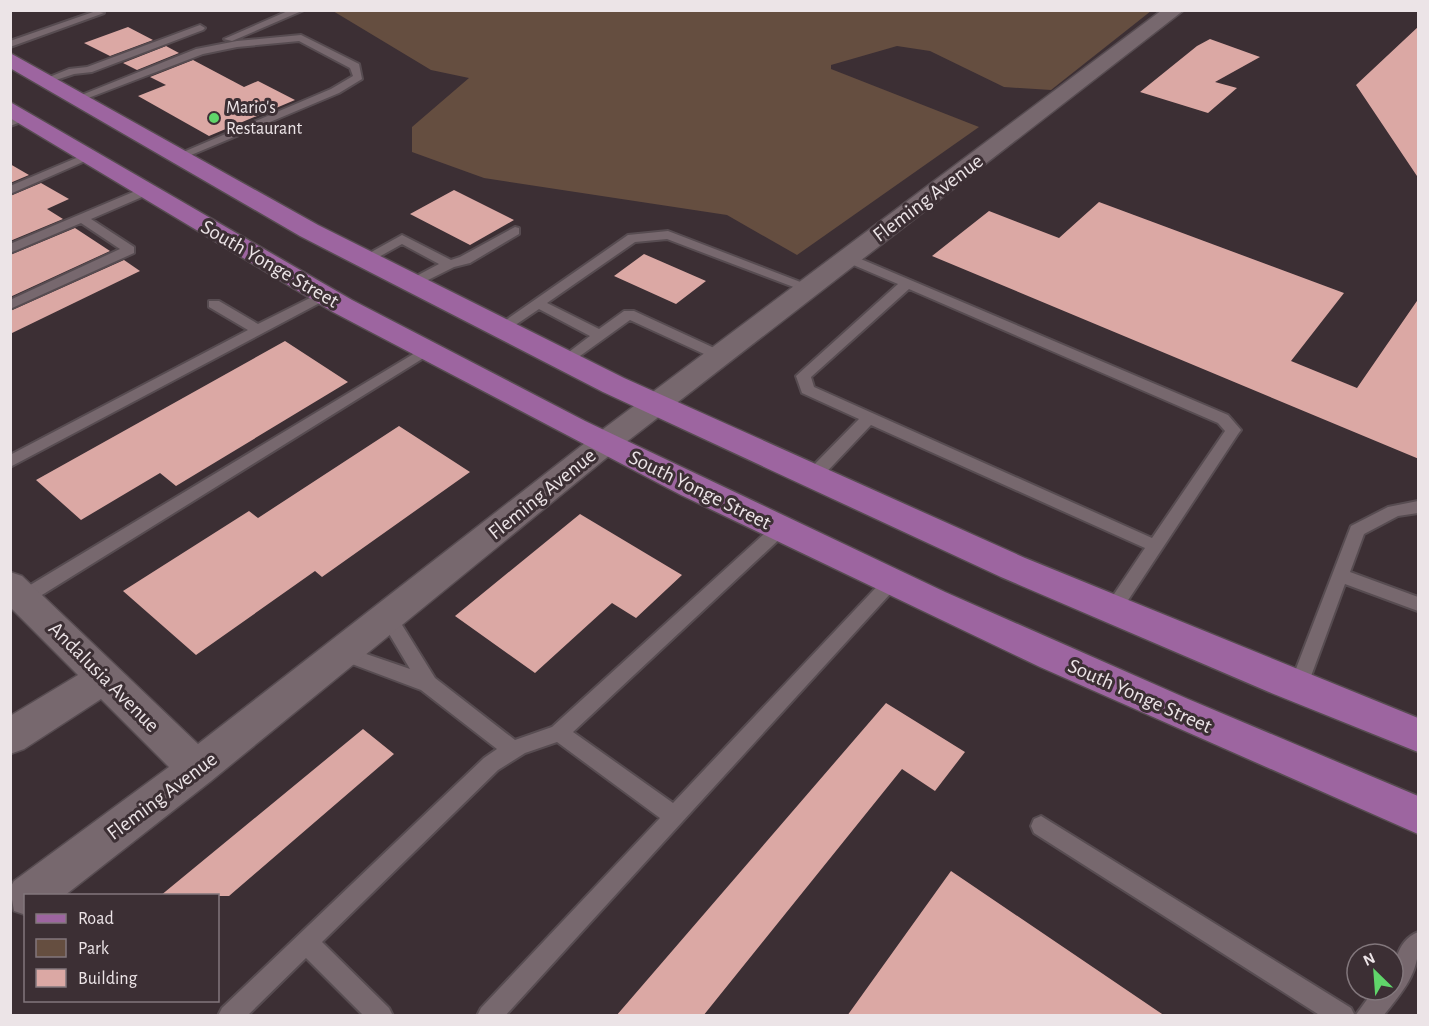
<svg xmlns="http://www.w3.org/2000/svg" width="1429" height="1026" font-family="'Alegreya Sans',sans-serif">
<rect width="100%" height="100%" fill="#3c2f34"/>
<path fill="#654e40" d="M 333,11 L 1151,11 L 1051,90 L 1004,87 L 930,51 L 897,46 L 831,65 L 831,69 L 979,127 L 797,255 L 727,215 L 484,178 L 412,152 L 412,127 L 469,78 L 431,70 Z"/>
<path fill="#dba8a4" d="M 1419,26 L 1419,179 L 1356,85 Z
M 128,27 L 153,40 L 110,56 L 84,43 Z
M 1210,39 L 1260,57 L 1215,82 L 1237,88 L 1208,113 L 1140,92 L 1197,46 Z
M 166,46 L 179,53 L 137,70 L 123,63 Z
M 193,60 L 244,87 L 258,81 L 295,100 L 209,136 L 138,96 L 166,85 L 150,77 Z
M 10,164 L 29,175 L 10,183 Z
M 41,183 L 69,199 L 47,209 L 63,219 L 10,241 L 10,196 Z
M 454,190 L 514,220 L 470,245 L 410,214 Z
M 1099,202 L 1344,293 L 1291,361 L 1357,388 L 1419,298 L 1419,459 L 932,256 L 989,211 L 1059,238 Z
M 75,228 L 110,251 L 10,297 L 10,255 Z
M 644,254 L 706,281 L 676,304 L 614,276 Z
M 124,260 L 140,271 L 10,334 L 10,311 Z
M 285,341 L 348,382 L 176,486 L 160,473 L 81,520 L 36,480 Z
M 399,426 L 470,472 L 322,577 L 315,571 L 196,655 L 123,591 L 249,511 L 258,518 Z
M 580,514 L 682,575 L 636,618 L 612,603 L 535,673 L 455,616 Z
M 886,703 L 965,752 L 935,791 L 902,769 L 703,1016 L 616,1016 Z
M 363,729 L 394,754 L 229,896 L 160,896 Z
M 951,871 L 1165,1016 L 847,1016 Z"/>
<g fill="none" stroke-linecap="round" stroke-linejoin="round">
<defs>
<path id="lane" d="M 290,10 L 304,10 L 232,41 L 224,39 Z
M 96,11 L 104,13 L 10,47 L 10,41 Z
M 200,25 L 205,28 L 203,30 L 92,72 L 74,74 L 47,83 L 42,80 L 69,69 L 87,67 Z
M 301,35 L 359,64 L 362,79 L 339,93 L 184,158 L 174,156 L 331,89 L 353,76 L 350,68 L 299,41 L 237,47 L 203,54 L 83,100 L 74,98 L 196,49 L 237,41 Z
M 25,114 L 30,117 L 29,119 L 10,126 L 10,119 Z
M 88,153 L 94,156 L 92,158 L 10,194 L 10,186 Z
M 145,187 L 149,188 L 149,194 L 91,219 L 134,247 L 134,253 L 10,309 L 10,300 L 120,249 L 81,223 L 10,253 L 10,244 Z
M 515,227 L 519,228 L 519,234 L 470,263 L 454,267 L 412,288 L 405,284 L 407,281 L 439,264 L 402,244 L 368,263 L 363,264 L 357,260 L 402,235 L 451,260 L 460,257 Z
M 668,231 L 816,288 L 814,291 L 804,291 L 667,239 L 635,242 L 547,303 L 599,329 L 624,311 L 634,311 L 725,353 L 727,356 L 725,359 L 715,359 L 630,320 L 566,366 L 561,364 L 559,361 L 561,358 L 590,336 L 539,309 L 505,332 L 495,332 L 493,329 L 628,235 Z
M 849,254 L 1228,415 L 1241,430 L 1238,434 L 1119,614 L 1107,614 L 1104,609 L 1145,548 L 871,425 L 818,481 L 806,481 L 804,477 L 806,473 L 859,419 L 802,393 L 796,376 L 898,284 L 844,261 L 844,255 ZM 909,289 L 1218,423 L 1225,431 L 1152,538 L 814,387 L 811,377 Z
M 324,291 L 331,295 L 329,298 L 10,467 L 10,455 L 248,330 L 209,307 L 209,301 L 219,301 L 258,324 Z
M 425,347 L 432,351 L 430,354 L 29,603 L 17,603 L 14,598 L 17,593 Z
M 1418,501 L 1418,513 L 1398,516 L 1364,534 L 1350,572 L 1418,597 L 1418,611 L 1345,584 L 1307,687 L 1305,693 L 1298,695 L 1291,693 L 1289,687 L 1351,526 L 1388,507 Z
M 780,523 L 788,529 L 786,533 L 573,732 L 673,803 L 886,577 L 898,577 L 901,582 L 505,1016 L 477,1016 L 481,1008 L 660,818 L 557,742 L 525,753 L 498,770 L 322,942 L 389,1008 L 393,1016 L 364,1016 L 306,958 L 247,1016 L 218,1016 L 222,1008 L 484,758 L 497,749 L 421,690 L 336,658 L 334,653 L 336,648 L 343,646 L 410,669 L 379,617 L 382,612 L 394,612 L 435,678 L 515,740 L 552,727 L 774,525 Z
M 1041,816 L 1351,1008 L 1355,1016 L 1321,1016 L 1034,833 L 1031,826 L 1034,819 Z
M 1418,932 C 1422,969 1406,988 1383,1016 L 1355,1016 L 1374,990 L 1393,990 C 1393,969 1395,941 1418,932 Z"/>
<path id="street" d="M 1162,10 L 1184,10 L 616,450 L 211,781 L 64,896 L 26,896 L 26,915 L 14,911 L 10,888 L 14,881 L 169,767 L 101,699 L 24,749 L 10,754 L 10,716 L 78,675 L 10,607 L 10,572 L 22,576 L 198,744 L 594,436 Z"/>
<path id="primary" d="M 10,53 L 318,225 L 624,378 L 1025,558 L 1418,718 L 1418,752 L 1269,692 L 1001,577 L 603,392 L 300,236 L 10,68 Z
M 10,102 L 352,300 L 585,421 L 945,592 L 1188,699 L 1418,796 L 1418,834 L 1040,667 L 681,495 L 333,312 L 10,118 Z"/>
</defs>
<use href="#lane" stroke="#574c51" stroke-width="4"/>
<use href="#street" stroke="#574c51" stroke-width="3"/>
<use href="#primary" stroke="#574c51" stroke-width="3"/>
<use href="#lane" fill="#77686e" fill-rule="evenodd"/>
<use href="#street" fill="#77686e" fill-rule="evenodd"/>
<use href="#primary" fill="#9d65a0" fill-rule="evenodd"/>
</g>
<circle fill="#60d56a" stroke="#3c2f34" stroke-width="2" cx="214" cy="118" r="6"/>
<g text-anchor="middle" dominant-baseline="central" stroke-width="6" stroke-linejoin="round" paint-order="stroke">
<g font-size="18" fill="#ece4e7" stroke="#3c2f34" text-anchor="start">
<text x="226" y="108">Mario's<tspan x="226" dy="21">Restaurant</tspan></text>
</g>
<g font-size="21" fill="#ece4e7" stroke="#3c2f34">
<text transform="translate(928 198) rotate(-37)">Fleming Avenue</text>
<text transform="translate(270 264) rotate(30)">South Yonge Street</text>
<text transform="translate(700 490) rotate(26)">South Yonge Street</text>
<text transform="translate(542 494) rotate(-39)">Fleming Avenue</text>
<text transform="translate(104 677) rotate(45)">Andalusia Avenue</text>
<text transform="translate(1140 696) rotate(24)">South Yonge Street</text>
<text transform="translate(162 796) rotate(-37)">Fleming Avenue</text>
</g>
</g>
<rect width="1429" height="1026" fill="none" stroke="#ece4e7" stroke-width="24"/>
<rect x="24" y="894" width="195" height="108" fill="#3c2f34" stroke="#82777c" stroke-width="1.5"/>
<rect x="36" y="914" width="30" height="9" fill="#9d65a0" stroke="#82777c" stroke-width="1.5"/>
<text x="78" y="924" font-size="18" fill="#ece4e7">Road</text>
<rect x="36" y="939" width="30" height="18" fill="#654e40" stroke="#82777c" stroke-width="1.5"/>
<text x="78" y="954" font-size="18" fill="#ece4e7">Park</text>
<rect x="36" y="969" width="30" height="18" fill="#dba8a4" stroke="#82777c" stroke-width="1.5"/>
<text x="78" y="984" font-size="18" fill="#ece4e7">Building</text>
<g transform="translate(1375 972) rotate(335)"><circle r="28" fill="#3c2f34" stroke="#82777c" stroke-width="1.5"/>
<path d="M0-4.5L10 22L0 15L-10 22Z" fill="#60d56a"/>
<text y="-9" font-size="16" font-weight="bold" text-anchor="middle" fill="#ece4e7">N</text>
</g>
</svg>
